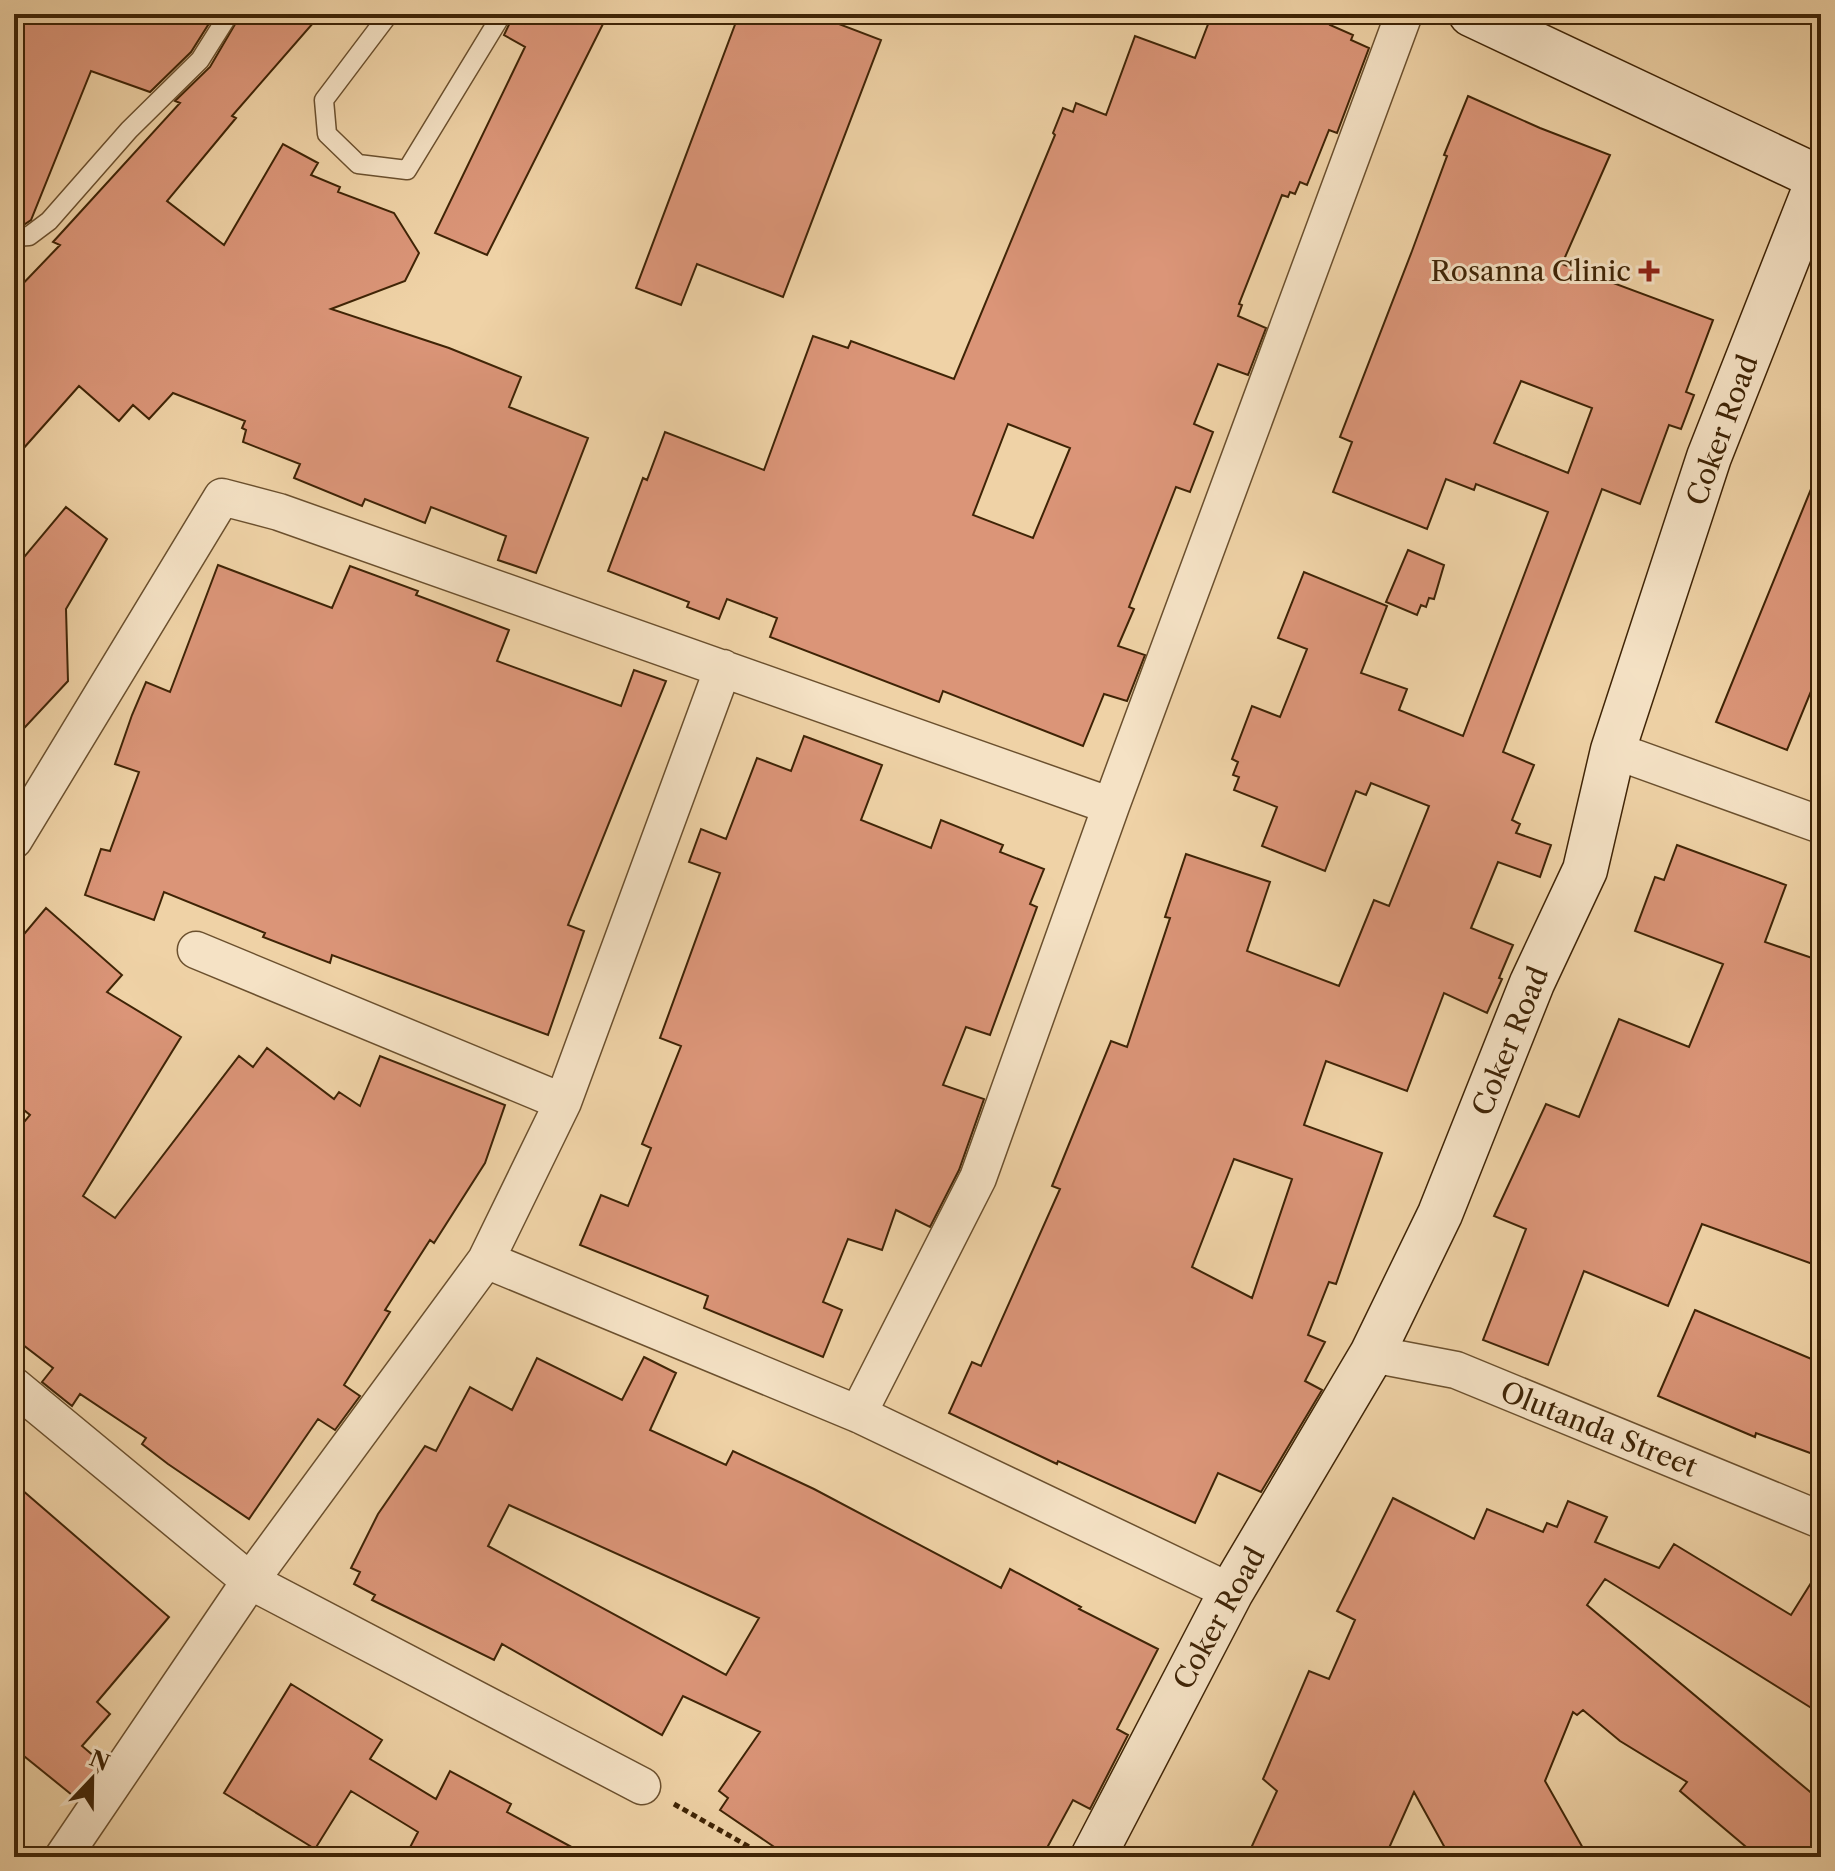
<svg xmlns="http://www.w3.org/2000/svg" width="1835" height="1871" font-family="'Libre Caslon Text',serif">
<rect width="100%" height="100%" fill="#efd2a6"/>
<filter id="stains"><feTurbulence type="fractalNoise" baseFrequency=".0025" numOctaves="4"/><feColorMatrix values="0 0 0 0 .2 0 0 0 0 .09 0 0 0 0 .02 0 0 0 .5 -.17"/></filter>
<radialGradient id="worn" r=".72"><stop offset=".6" stop-color="#630" stop-opacity="0"/><stop offset="1" stop-color="#630" stop-opacity=".3"/></radialGradient>
<path fill="#db9578" stroke="#3f2406" stroke-width="2" fill-rule="evenodd" d="M 14,14 L 215,14 L 191,52 L 150,92 L 91,71 L 31,220 L 25,224 L 14,225 Z
M 241,14 L 321,14 L 232,116 L 236,118 L 167,201 L 224,245 L 283,144 L 318,163 L 311,175 L 340,187 L 338,192 L 394,213 L 419,253 L 405,281 L 331,309 L 449,348 L 521,377 L 509,407 L 588,438 L 536,573 L 498,560 L 506,536 L 431,507 L 425,523 L 365,499 L 362,506 L 294,478 L 300,464 L 243,442 L 246,430 L 242,428 L 245,421 L 173,393 L 149,419 L 133,405 L 119,421 L 79,386 L 14,459 L 14,293 L 60,245 L 53,242 L 180,103 L 175,101 L 210,67 Z
M 514,14 L 608,14 L 487,255 L 435,233 L 525,47 L 504,35 Z
M 739,14 L 800,14 L 825,23 L 826,19 L 881,40 L 783,297 L 697,264 L 681,305 L 636,288 Z
M 1212,14 L 1334,14 L 1330,25 L 1353,35 L 1351,40 L 1369,48 L 1337,133 L 1329,130 L 1307,185 L 1300,182 L 1295,194 L 1290,192 L 1288,197 L 1282,195 L 1239,304 L 1242,305 L 1238,316 L 1266,328 L 1248,375 L 1218,364 L 1194,424 L 1213,432 L 1190,492 L 1176,487 L 1129,607 L 1134,609 L 1118,646 L 1145,655 L 1127,701 L 1104,694 L 1083,746 L 943,691 L 939,702 L 770,637 L 777,618 L 727,599 L 719,619 L 687,607 L 689,602 L 608,571 L 643,478 L 647,480 L 665,432 L 764,470 L 813,336 L 848,348 L 851,341 L 954,379 L 1055,135 L 1053,133 L 1063,108 L 1073,112 L 1076,103 L 1106,115 L 1135,36 L 1195,58 ZM 1008,424 L 1070,448 L 1033,538 L 973,515 Z
M 1468,96 L 1540,128 L 1610,155 L 1562,264 L 1713,320 L 1686,392 L 1694,395 L 1681,429 L 1669,425 L 1640,504 L 1602,489 L 1503,752 L 1534,765 L 1512,820 L 1520,824 L 1516,833 L 1551,845 L 1540,877 L 1498,862 L 1471,928 L 1513,945 L 1499,978 L 1502,979 L 1487,1013 L 1444,993 L 1407,1091 L 1326,1061 L 1304,1125 L 1382,1153 L 1336,1284 L 1329,1282 L 1308,1335 L 1325,1342 L 1305,1381 L 1322,1390 L 1261,1492 L 1218,1473 L 1195,1523 L 1058,1461 L 1057,1464 L 949,1413 L 972,1362 L 981,1366 L 1060,1189 L 1052,1186 L 1111,1041 L 1127,1047 L 1170,918 L 1165,917 L 1186,854 L 1270,882 L 1247,951 L 1339,986 L 1374,900 L 1389,906 L 1429,806 L 1371,783 L 1366,795 L 1356,791 L 1325,871 L 1262,846 L 1277,807 L 1234,790 L 1239,777 L 1233,775 L 1238,762 L 1232,759 L 1252,706 L 1280,717 L 1307,649 L 1278,638 L 1304,572 L 1387,606 L 1361,673 L 1407,689 L 1399,710 L 1463,736 L 1548,512 L 1476,484 L 1474,490 L 1446,479 L 1427,529 L 1333,492 L 1352,442 L 1340,437 L 1412,251 L 1447,156 L 1444,155 ZM 1521,381 L 1592,408 L 1568,473 L 1494,443 ZM 1234,1159 L 1292,1179 L 1252,1298 L 1192,1267 Z
M 1820,467 L 1821,667 L 1787,750 L 1716,722 Z
M 66,507 L 107,539 L 66,609 L 68,681 L 14,739 L 14,569 Z
M 1408,550 L 1444,565 L 1434,599 L 1429,598 L 1426,607 L 1421,605 L 1417,615 L 1386,602 Z
M 218,565 L 332,608 L 350,566 L 418,591 L 416,595 L 509,630 L 497,661 L 621,706 L 634,670 L 666,681 L 568,925 L 584,931 L 548,1035 L 332,955 L 330,963 L 263,937 L 265,933 L 164,892 L 154,920 L 85,895 L 101,849 L 110,851 L 139,772 L 115,764 L 132,715 L 146,682 L 170,692 Z
M 804,736 L 882,765 L 861,820 L 931,848 L 941,820 L 1003,845 L 1000,852 L 1044,869 L 1030,904 L 1037,907 L 990,1035 L 966,1027 L 943,1085 L 984,1099 L 959,1170 L 930,1227 L 896,1210 L 882,1250 L 848,1239 L 823,1302 L 842,1310 L 823,1357 L 704,1308 L 708,1296 L 580,1245 L 601,1195 L 628,1206 L 651,1148 L 642,1144 L 681,1046 L 660,1038 L 720,873 L 689,862 L 701,829 L 726,839 L 757,758 L 791,771 Z
M 1677,845 L 1786,885 L 1765,942 L 1821,961 L 1821,1267 L 1702,1224 L 1668,1306 L 1584,1271 L 1548,1365 L 1483,1340 L 1526,1229 L 1494,1216 L 1546,1104 L 1579,1117 L 1619,1019 L 1689,1047 L 1723,964 L 1635,931 L 1655,877 L 1664,880 Z
M 46,908 L 122,975 L 107,992 L 181,1037 L 83,1196 L 115,1218 L 239,1056 L 253,1067 L 267,1048 L 334,1099 L 339,1092 L 360,1106 L 380,1056 L 505,1105 L 485,1163 L 434,1243 L 430,1240 L 385,1310 L 390,1312 L 344,1385 L 360,1396 L 335,1430 L 318,1419 L 249,1519 L 168,1464 L 142,1444 L 146,1438 L 80,1394 L 72,1406 L 42,1382 L 53,1368 L 14,1338 L 14,1134 L 30,1115 L 14,1102 L 14,946 Z
M 1695,1310 L 1821,1363 L 1821,1457 L 1756,1433 L 1755,1437 L 1658,1396 Z
M 644,1357 L 676,1373 L 650,1430 L 726,1465 L 733,1451 L 814,1489 L 1001,1588 L 1010,1569 L 1081,1607 L 1079,1609 L 1158,1649 L 1117,1729 L 1128,1735 L 1090,1809 L 1073,1800 L 1042,1857 L 789,1857 L 720,1810 L 728,1798 L 719,1791 L 760,1732 L 683,1696 L 662,1735 L 502,1644 L 494,1660 L 372,1600 L 375,1595 L 354,1584 L 360,1572 L 351,1568 L 378,1514 L 425,1446 L 436,1451 L 470,1387 L 512,1410 L 537,1358 L 622,1400 ZM 509,1505 L 759,1618 L 726,1675 L 488,1546 Z
M 14,1483 L 169,1617 L 97,1702 L 110,1714 L 82,1746 L 102,1763 L 77,1799 L 14,1748 Z
M 1393,1498 L 1474,1539 L 1487,1509 L 1543,1532 L 1547,1523 L 1557,1527 L 1568,1501 L 1607,1517 L 1595,1542 L 1659,1568 L 1674,1544 L 1791,1615 L 1821,1567 L 1821,1714 L 1605,1579 L 1587,1605 L 1821,1801 L 1821,1857 L 1758,1857 L 1680,1791 L 1687,1782 L 1620,1741 L 1583,1710 L 1577,1715 L 1573,1712 L 1545,1781 L 1588,1857 L 1450,1857 L 1414,1792 L 1385,1857 L 1247,1857 L 1277,1791 L 1263,1779 L 1309,1671 L 1329,1679 L 1355,1620 L 1337,1611 Z
M 291,1684 L 382,1740 L 370,1759 L 436,1799 L 450,1771 L 511,1804 L 507,1812 L 590,1857 L 405,1857 L 418,1832 L 351,1791 L 315,1849 L 224,1793 Z"/>
<g fill="none" stroke-linecap="round" stroke-linejoin="round">
<defs>
<path id="lane" d="M 389,14 L 324,100 L 327,134 L 358,164 L 407,170 L 502,14
M 14,237 L 29,236 L 49,221 L 129,130 L 200,60 L 229,14"/>
<path id="street" d="M 1613,750 L 1821,825
M 14,840 L 222,497 L 279,512 L 1111,806
M 196,950 L 563,1102
M 486,1260 L 858,1414 L 1231,1592
M 1372,1354 L 1456,1370 L 1821,1520
M 14,1386 L 250,1581 L 642,1786
M 858,1414 L 978,1178 L 1111,806 L 1404,14
M 63,1857 L 250,1581 L 486,1260 L 563,1102 L 723,668"/>
<path id="secondary" d="M 1471,14 L 1821,179
M 1093,1857 L 1231,1592 L 1372,1354 L 1440,1214 L 1532,983 L 1585,870 L 1613,750 L 1709,457 L 1819,178"/>
</defs>
<use href="#lane" stroke="#6b502e" stroke-width="21"/>
<use href="#street" stroke="#6b502e" stroke-width="39"/>
<use href="#secondary" stroke="#3f2406" stroke-width="47"/>
<path stroke="#3f2406" stroke-width="5" stroke-dasharray="6 4" stroke-linecap="butt" d="M 674,1804 L 767,1857"/>
<use href="#lane" stroke="#f5e2c5" stroke-width="18"/>
<use href="#street" stroke="#f5e2c5" stroke-width="36"/>
<use href="#secondary" stroke="#f5e2c5" stroke-width="44"/>
</g>
<path fill="#8f2418" stroke="#f5e2c5" stroke-width="3" d="M1645 259h8v8h8v8h-8v8h-8v-8h-8v-8h8z"/>
<g text-anchor="middle" dominant-baseline="central" stroke-width="6" stroke-linejoin="round" paint-order="stroke">
<g font-size="28" fill="#3f2406" stroke="#f5e2c5" text-anchor="end">
<text x="1631" y="271">Rosanna Clinic</text>
</g>
<g font-size="28" fill="#3f2406" stroke="#f5e2c5">
<text transform="translate(1722 430) rotate(-70)">Coker Road</text>
<text transform="translate(1510 1041) rotate(-68)">Coker Road</text>
<text transform="translate(1599 1429) rotate(22)">Olutanda Street</text>
<text transform="translate(1219 1618) rotate(-61)">Coker Road</text>
</g>
</g>
<rect width="1835" height="1871" fill="none" stroke="#efd2a6" stroke-width="48"/>
<rect x="16" y="16" width="1803" height="1839" fill="none" stroke="#3f2406" stroke-width="4"/>
<rect x="24" y="24" width="1787" height="1823" fill="none" stroke="#3f2406" stroke-width="2"/>
<g transform="translate(92 1779) rotate(22)" stroke="#f5e2c5" stroke-width="6" paint-order="stroke">
<path d="M0-6L14 30L0 20L-14 30Z" fill="#3f2406"/>
<text y="-12" font-size="22" font-weight="bold" text-anchor="middle" fill="#3f2406">N</text>
</g>
<rect width="100%" height="100%" filter="url(#stains)"/>
<rect width="100%" height="100%" fill="url(#worn)"/>
</svg>
